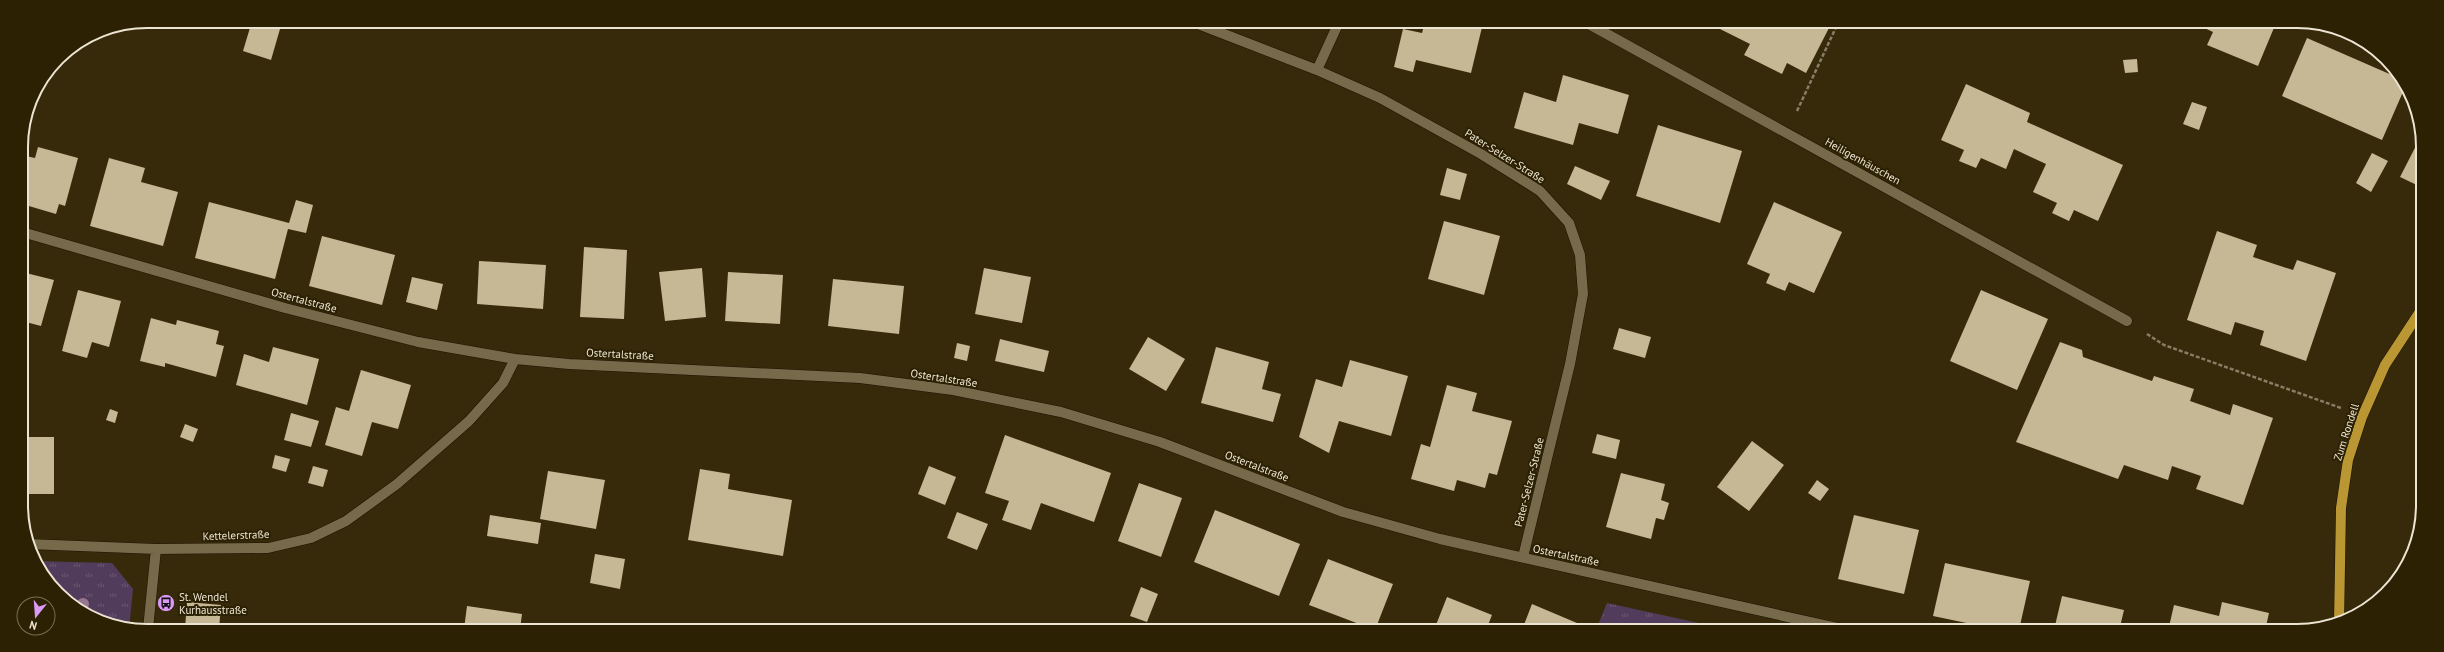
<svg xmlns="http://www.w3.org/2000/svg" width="2444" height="652" font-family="'PT Sans',sans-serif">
<defs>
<pattern id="grass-tufts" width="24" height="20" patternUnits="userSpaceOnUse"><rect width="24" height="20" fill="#523c5b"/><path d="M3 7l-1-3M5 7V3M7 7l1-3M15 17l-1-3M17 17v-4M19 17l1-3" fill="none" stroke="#6b5872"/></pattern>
</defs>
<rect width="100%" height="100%" fill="#362a0b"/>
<path fill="url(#grass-tufts)" d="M 34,561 L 112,563 L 133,589 L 129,629 L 122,629 L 84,614 L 58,594 Z
M 1607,603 L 1731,630 L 1596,630 Z"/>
<path fill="#c6b795" d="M 252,21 L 280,29 L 271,60 L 243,51 Z
M 1425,22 L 1483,23 L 1471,73 L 1416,60 L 1413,72 L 1394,67 L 1403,29 L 1422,33 Z
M 1708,23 L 1828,23 L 1831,24 L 1806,73 L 1787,63 L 1782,74 L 1744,55 L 1750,44 Z
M 2194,23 L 2276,23 L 2258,66 L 2207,45 L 2213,32 Z
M 2307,38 L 2401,79 L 2406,85 L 2382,140 L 2282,96 Z
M 2137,59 L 2138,72 L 2125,73 L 2123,60 Z
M 1563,75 L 1629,95 L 1618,134 L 1579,123 L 1573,145 L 1514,128 L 1524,92 L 1556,102 Z
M 1966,84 L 2030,113 L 2027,122 L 2123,165 L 2098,221 L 2074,210 L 2069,221 L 2052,213 L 2057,203 L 2033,192 L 2046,164 L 2014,149 L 2006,169 L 1981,158 L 1976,168 L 1959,161 L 1964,150 L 1941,140 Z
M 2192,102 L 2207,107 L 2199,130 L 2183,124 Z
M 1658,125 L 1742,151 L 1720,223 L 1636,196 Z
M 2421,136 L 2421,187 L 2400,177 Z
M 38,147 L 78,158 L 65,206 L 59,204 L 56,214 L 22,204 L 21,155 L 35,158 Z
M 2372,153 L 2388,161 L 2371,192 L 2356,183 Z
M 109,158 L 145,168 L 141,182 L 178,192 L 163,246 L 90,226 Z
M 1575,166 L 1610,181 L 1601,200 L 1567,184 Z
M 1447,168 L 1467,174 L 1460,200 L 1440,195 Z
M 296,200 L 313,205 L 306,233 L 288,229 L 275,279 L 195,258 L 209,202 L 289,223 Z
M 1774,202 L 1842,232 L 1814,293 L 1789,282 L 1785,291 L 1766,283 L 1770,274 L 1747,264 Z
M 1444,221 L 1500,236 L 1484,295 L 1428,279 Z
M 2217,231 L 2257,245 L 2253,257 L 2293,270 L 2297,260 L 2336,273 L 2306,361 L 2260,345 L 2264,331 L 2235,322 L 2231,335 L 2187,320 Z
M 322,236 L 395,255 L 382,305 L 309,286 Z
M 584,247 L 627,250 L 624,319 L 580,317 Z
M 479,261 L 546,265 L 543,309 L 477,304 Z
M 702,268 L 706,317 L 665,321 L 659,272 Z
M 984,268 L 1031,277 L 1022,323 L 975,314 Z
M 22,272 L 54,280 L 41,326 L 22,321 Z
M 728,272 L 783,275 L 780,324 L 725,321 Z
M 412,277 L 443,284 L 437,310 L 406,302 Z
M 833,279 L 904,286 L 899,334 L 828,326 Z
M 78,290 L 121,301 L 109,347 L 92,342 L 87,358 L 62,351 Z
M 1981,290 L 2048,319 L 2017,390 L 1950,361 Z
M 151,318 L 176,325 L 177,320 L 219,331 L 216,344 L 224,346 L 216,377 L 165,363 L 165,367 L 140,361 Z
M 1619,328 L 1651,337 L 1645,358 L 1613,349 Z
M 1148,337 L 1185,359 L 1166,391 L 1129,369 Z
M 1000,339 L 1049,351 L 1044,372 L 995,361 Z
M 2060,342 L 2082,350 L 2083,357 L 2152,381 L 2154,376 L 2194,389 L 2190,401 L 2230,415 L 2233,404 L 2273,418 L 2243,505 L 2196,489 L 2201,476 L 2172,466 L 2168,480 L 2124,465 L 2118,479 L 2016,442 Z
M 957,343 L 970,346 L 967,361 L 954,358 Z
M 273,347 L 319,359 L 307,405 L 236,385 L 244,354 L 269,362 Z
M 1216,347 L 1269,362 L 1262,389 L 1281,394 L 1273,422 L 1201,403 Z
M 1350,360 L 1408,376 L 1391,436 L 1339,421 L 1329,453 L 1299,437 L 1316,379 L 1342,387 Z
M 361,370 L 411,385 L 398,429 L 372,422 L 362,456 L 325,445 L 336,407 L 349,411 Z
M 1447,385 L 1477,393 L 1472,411 L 1512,421 L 1497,475 L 1489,473 L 1485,488 L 1457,480 L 1454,491 L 1411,479 L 1421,444 L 1430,447 Z
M 110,409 L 118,412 L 115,423 L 106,420 Z
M 291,413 L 319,421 L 311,447 L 284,440 Z
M 185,424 L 198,429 L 193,442 L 180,437 Z
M 1597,434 L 1620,440 L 1616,459 L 1592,453 Z
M 1005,435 L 1111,473 L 1094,522 L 1041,503 L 1031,530 L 1002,520 L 1009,501 L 985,493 Z
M 23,437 L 54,437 L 54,494 L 23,494 Z
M 1752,441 L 1784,465 L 1749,511 L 1717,487 Z
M 275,455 L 290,459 L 286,472 L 272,468 Z
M 313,466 L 328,470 L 323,487 L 308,483 Z
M 929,466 L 956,477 L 945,505 L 918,494 Z
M 700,469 L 730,474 L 728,489 L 792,500 L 783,556 L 688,540 Z
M 548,471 L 605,480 L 596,529 L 540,519 Z
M 1621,473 L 1665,484 L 1661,500 L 1669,503 L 1664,520 L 1656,518 L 1651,539 L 1606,527 Z
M 1817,480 L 1829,489 L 1820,501 L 1808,493 Z
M 1139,483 L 1182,498 L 1161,557 L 1118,541 Z
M 1215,510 L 1300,544 L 1279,596 L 1194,562 Z
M 957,512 L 988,524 L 977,550 L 947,538 Z
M 490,515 L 541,523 L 538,544 L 487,536 Z
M 1854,515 L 1919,530 L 1904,594 L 1838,579 Z
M 595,554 L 625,559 L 620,589 L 590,583 Z
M 1328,559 L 1393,584 L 1375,630 L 1309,605 Z
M 1945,563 L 2030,581 L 2019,630 L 2000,630 L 1933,616 Z
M 1141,587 L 1158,594 L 1147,622 L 1130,616 Z
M 2062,596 L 2124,610 L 2119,631 L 2054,630 Z
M 1447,597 L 1492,615 L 1486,630 L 1434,630 Z
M 187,602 L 221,605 L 219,629 L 185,629 Z
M 2222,602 L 2269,613 L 2265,631 L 2168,631 L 2174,605 L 2219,616 Z
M 1532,604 L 1577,623 L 1574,630 L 1522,630 Z
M 467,606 L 522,614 L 520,629 L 464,629 Z"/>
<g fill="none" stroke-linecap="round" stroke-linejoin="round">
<defs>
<path id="minor" d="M 1193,22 L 1317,70 L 1380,98 L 1481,154 L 1540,191 L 1569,223 L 1580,255 L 1583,294 L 1570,364 L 1523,557
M 1587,23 L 2127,321
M 1317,70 L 1339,22
M 22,232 L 285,308 L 418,342 L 515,359 L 569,364 L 860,378 L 953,390 L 1061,412 L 1160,442 L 1343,512 L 1440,539 L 1846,630
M 28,544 L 156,549 L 268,548 L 311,538 L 346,521 L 397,484 L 469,421 L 503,383 L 515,359
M 148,629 L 156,549"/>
<path id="major" d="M 2339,623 L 2341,508 L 2348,460 L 2362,417 L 2385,365 L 2421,310"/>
</defs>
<use href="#minor" stroke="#1c1300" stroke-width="11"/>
<use href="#major" stroke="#1c1300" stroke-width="11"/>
<path stroke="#887e65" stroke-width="2.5" stroke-dasharray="4 2" stroke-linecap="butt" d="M 1797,111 L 1838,23
M 2147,334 L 2164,345 L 2341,408"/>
<use href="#minor" stroke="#776a4a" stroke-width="10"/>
<use href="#major" stroke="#ba9733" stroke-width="10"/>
</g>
<circle fill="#97768f" cx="83" cy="604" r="6"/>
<defs>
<symbol id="bus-disc" viewBox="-11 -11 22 22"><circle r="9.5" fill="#db99f6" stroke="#2c2102"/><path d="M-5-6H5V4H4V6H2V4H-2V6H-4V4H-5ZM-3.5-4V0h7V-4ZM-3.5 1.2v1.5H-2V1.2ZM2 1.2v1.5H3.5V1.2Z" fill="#111"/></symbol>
</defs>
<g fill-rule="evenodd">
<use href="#bus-disc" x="156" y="593" width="20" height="20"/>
</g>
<g text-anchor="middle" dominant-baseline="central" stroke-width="4" stroke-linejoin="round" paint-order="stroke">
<g font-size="11" fill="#ede5d4" stroke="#2c2102">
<text transform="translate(1505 156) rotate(32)">Pater-Selzer-Straße</text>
<text transform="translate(1863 161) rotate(29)">Heiligenhäuschen</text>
<text transform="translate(304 300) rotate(15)">Ostertalstraße</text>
<text transform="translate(620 354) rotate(3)">Ostertalstraße</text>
<text transform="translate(944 378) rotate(9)">Ostertalstraße</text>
<text transform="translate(2346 432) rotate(-72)">Zum Rondell</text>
<text transform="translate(1257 466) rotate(21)">Ostertalstraße</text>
<text transform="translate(1529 482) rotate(-76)">Pater-Selzer-Straße</text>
<text transform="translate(236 535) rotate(-2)">Kettelerstraße</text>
<text transform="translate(1566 555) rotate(12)">Ostertalstraße</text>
</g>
<g font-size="11" fill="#ede5d4" stroke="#2c2102" text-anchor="start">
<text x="179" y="597">St. Wendel<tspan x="179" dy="13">Kurhausstraße</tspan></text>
</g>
</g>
<path d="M0 0H2444V652H0ZM147 28H2297A119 119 0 0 1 2416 147V505A119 119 0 0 1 2297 624H147A119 119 0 0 1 28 505V147A119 119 0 0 1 147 28Z" fill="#2c2102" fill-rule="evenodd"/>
<path fill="none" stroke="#ede5d4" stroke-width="2" d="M147 28H2297A119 119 0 0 1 2416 147V505A119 119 0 0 1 2297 624H147A119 119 0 0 1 28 505V147A119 119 0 0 1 147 28Z"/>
<g transform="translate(36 616) rotate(197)"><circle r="19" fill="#2c2102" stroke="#796f56"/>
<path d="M0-3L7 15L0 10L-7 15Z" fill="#db99f6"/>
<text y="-6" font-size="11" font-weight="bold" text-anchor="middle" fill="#ede5d4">N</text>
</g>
</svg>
